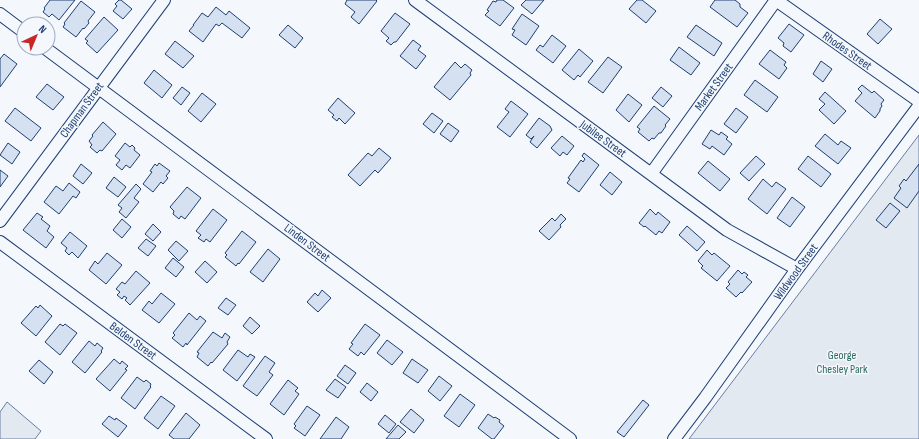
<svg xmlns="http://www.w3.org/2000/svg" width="919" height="439" font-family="'Sofia Sans Condensed',sans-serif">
<rect width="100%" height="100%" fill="#f4f7fb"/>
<path fill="#e3e9f0" stroke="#687fa3" d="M 919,135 L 919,439 L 689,439 Z
M 7,402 L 41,431 L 35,439 L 0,439 L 0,412 Z"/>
<path fill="#d5e0f0" stroke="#1d3f73" d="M 50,0 L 75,0 L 59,20 L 52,14 L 49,17 L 43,12 L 45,9 L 44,8 Z
M 119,0 L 121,0 L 132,9 L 123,19 L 113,11 L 117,6 L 115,4 Z
M 347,0 L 376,0 L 377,1 L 359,24 L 351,17 L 355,12 L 345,4 Z
M 497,0 L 503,0 L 514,8 L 500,26 L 485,15 L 489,11 L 487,10 L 493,1 L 496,2 Z
M 526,0 L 544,0 L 532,14 L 521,5 Z
M 637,0 L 642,0 L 656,11 L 646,23 L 629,9 Z
M 715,0 L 735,0 L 740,4 L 740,7 L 748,13 L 737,27 L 710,7 Z
M 81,1 L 95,12 L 88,21 L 89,23 L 84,29 L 83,28 L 76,37 L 63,27 L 65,24 L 64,23 Z
M 216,7 L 226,15 L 229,11 L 250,28 L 242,38 L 222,23 L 219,26 L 216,24 L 203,42 L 189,31 L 194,25 L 193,25 L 202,13 L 208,17 Z
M 395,13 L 410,24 L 396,42 L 394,42 L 391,45 L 386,41 L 389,38 L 381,31 Z
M 522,14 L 539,26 L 526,45 L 512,35 L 515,30 L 512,29 Z
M 104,17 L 118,30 L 97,53 L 86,43 L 88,41 L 85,39 Z
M 880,19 L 892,29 L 878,44 L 867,34 Z
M 789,24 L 804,35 L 791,52 L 783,46 L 784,43 L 778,38 Z
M 288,25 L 303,38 L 295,48 L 279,35 Z
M 696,25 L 722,43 L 714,56 L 687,37 Z
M 552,35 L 566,46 L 553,63 L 536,50 L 540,45 L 543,47 Z
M 413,40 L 421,46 L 418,50 L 426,56 L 416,69 L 400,56 Z
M 175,41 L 194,56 L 183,68 L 165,54 Z
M 679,47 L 700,63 L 691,75 L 670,60 Z
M 579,49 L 593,61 L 580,77 L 578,75 L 574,80 L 562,70 Z
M 770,50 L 786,62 L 784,65 L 787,68 L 779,79 L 759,64 Z
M 4,54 L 17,64 L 0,87 L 0,59 Z
M 608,57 L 622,67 L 603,93 L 588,82 Z
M 821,61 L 832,69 L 823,82 L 813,74 Z
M 455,62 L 461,68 L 465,64 L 472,70 L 470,73 L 471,75 L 450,100 L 434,87 Z
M 154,70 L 172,85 L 162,98 L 144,83 Z
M 755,80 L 778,97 L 767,112 L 744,95 Z
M 47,84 L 64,97 L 53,110 L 36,97 Z
M 862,85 L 872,93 L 874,91 L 884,100 L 881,104 L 882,106 L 880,109 L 880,111 L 875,118 L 855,101 L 862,93 L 858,89 Z
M 182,87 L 190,93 L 181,105 L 173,98 Z
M 661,87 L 672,96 L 663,107 L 652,98 Z
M 825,92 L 846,111 L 834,124 L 819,110 L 825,104 L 819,99 Z
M 202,93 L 216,104 L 201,122 L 188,111 Z
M 628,94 L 642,105 L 629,122 L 616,110 Z
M 338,98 L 355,113 L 345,124 L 339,118 L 337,121 L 332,117 L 334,115 L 328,110 Z
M 511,101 L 528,114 L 510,137 L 497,127 L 509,112 L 505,109 Z
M 654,106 L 670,119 L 665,125 L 666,126 L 661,133 L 659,133 L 654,139 L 652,138 L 649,141 L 638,132 L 640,129 L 637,127 Z
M 15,108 L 41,128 L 31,141 L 5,121 Z
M 736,108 L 748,117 L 736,133 L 724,124 Z
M 432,113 L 443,121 L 434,133 L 423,124 Z
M 539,118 L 550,126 L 552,130 L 537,148 L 530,142 L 534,136 L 531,139 L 526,135 Z
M 103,122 L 116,134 L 102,151 L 100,150 L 97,153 L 90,147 L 92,145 L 89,141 L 93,136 L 92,135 Z
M 448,123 L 459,131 L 451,142 L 440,134 Z
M 711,130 L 719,135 L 721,132 L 728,137 L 726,139 L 732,144 L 724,155 L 712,146 L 710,149 L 702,144 Z
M 825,134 L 838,145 L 841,141 L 851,148 L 838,164 L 815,146 Z
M 562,136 L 574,146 L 567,155 L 563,152 L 560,156 L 551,148 Z
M 8,143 L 20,152 L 12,164 L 0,155 Z
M 125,143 L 130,147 L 132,145 L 135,148 L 134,150 L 140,155 L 130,168 L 126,165 L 122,170 L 116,165 L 120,160 L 115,156 Z
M 379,148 L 391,158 L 378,173 L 375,170 L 360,186 L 348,175 L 368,153 L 372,156 Z
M 584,153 L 599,165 L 579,192 L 567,183 L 570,179 L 568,178 L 581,160 L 583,162 L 585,159 L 582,156 Z
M 756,156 L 765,164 L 749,181 L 740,173 Z
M 808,156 L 831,174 L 821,187 L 798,169 Z
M 708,161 L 730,179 L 720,191 L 698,173 Z
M 159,163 L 170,171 L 166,176 L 168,178 L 163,184 L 161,182 L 153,192 L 143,184 L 152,172 L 150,171 L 155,164 L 157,166 Z
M 81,164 L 92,173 L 83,184 L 73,176 Z
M 919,164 L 919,191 L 907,208 L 894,198 L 901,188 L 899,186 L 904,179 L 906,181 Z
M 0,170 L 8,176 L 0,187 Z
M 610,172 L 622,182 L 612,195 L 600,185 Z
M 114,177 L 126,187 L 118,197 L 106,188 Z
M 763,179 L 772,187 L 776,182 L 786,189 L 767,214 L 748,199 Z
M 69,183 L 80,192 L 76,198 L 73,196 L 59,214 L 44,202 L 56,186 L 63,191 Z
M 136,184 L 141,189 L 134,198 L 139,202 L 126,218 L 119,212 L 122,208 L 118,205 Z
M 187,187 L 201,198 L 185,219 L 181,216 L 179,219 L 173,214 L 174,211 L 170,207 Z
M 792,197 L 805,207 L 790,227 L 777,218 Z
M 890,203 L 900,211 L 886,228 L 876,220 Z
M 213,209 L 227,220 L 210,242 L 206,239 L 204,242 L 198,238 L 201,235 L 196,231 Z
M 650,209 L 656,215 L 658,212 L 670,222 L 662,233 L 659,231 L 656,235 L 645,226 L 644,227 L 639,223 Z
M 37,213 L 43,217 L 41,219 L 50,226 L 47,231 L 54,237 L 46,248 L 23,230 Z
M 561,214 L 566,219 L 560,225 L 561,227 L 549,240 L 539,231 L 552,218 L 555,221 Z
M 122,219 L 131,227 L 122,238 L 113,230 Z
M 153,224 L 161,232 L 153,241 L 145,234 Z
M 687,226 L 705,242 L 697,251 L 679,235 Z
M 242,231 L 256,242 L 239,264 L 238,263 L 236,266 L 225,257 L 227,255 L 225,253 Z
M 70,232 L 87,246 L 78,258 L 72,252 L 69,255 L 65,251 L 67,248 L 61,243 Z
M 146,239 L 156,246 L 148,256 L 138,248 Z
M 176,241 L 188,251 L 179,261 L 168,250 Z
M 268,249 L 280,259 L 263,282 L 250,272 Z
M 707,250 L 712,255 L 714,253 L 730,266 L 717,281 L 701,268 L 703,266 L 698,261 Z
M 107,253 L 122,265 L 106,284 L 89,270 L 95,261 L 98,264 Z
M 173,258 L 184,267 L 176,277 L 165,268 Z
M 205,261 L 217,272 L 207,283 L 195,272 Z
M 738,270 L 742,274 L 744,272 L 748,275 L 746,277 L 752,282 L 742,293 L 741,292 L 736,297 L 726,288 L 730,284 L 728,282 Z
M 136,271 L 150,283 L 130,305 L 125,300 L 127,298 L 124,296 L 122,299 L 117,295 L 120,292 L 116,289 L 122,282 L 125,284 Z
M 322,290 L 331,298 L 318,312 L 307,302 L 315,293 L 318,296 Z
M 161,293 L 175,304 L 159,323 L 142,310 L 149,301 L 152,304 Z
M 226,298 L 236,305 L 228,315 L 218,308 Z
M 40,305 L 52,316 L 36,336 L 21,323 L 36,306 L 38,308 Z
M 189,313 L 197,320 L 200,316 L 206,321 L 187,345 L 186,343 L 183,347 L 172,338 L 175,335 L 173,333 Z
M 250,317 L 260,326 L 252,334 L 243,326 Z
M 60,324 L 63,326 L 65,324 L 77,333 L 60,355 L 45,342 Z
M 365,324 L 380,335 L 364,355 L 361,352 L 358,356 L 349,349 L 353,344 L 351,343 Z
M 213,332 L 222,338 L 225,333 L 230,337 L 227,342 L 228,344 L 212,363 L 211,362 L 208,366 L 197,357 L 199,353 L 197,352 Z
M 387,340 L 403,352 L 392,365 L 377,353 Z
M 89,341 L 95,346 L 97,343 L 103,348 L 101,351 L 102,352 L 85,373 L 72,362 Z
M 238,350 L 248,357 L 250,354 L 255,357 L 237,381 L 223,370 Z
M 265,356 L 275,363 L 269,372 L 273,375 L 257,396 L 243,386 Z
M 114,359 L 120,364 L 122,361 L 128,366 L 125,369 L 127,370 L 110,391 L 96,379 Z
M 412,359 L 428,370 L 418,383 L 403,373 Z
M 39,360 L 53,372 L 44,384 L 29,371 Z
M 345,365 L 356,373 L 348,384 L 337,376 Z
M 439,376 L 452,386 L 440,401 L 428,391 Z
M 137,377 L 144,382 L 146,380 L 151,384 L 150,386 L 151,387 L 135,409 L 121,398 Z
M 335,379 L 346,387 L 338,398 L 326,390 Z
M 288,380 L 298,388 L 295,391 L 299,394 L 284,415 L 270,404 Z
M 367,383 L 378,392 L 371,401 L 360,392 Z
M 460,394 L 475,405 L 459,427 L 444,416 Z
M 161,396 L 175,406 L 158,429 L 144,418 Z
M 643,400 L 649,405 L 624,437 L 617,432 Z
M 307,406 L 320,415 L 305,436 L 294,428 L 296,426 L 294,424 Z
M 411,409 L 424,420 L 414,433 L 400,422 Z
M 186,413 L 200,425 L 189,439 L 174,439 L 169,435 Z
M 488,414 L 494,418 L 495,417 L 500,420 L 499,422 L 504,426 L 494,439 L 492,439 L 478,428 Z
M 385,415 L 396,424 L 389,433 L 378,424 Z
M 109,416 L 115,420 L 116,418 L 127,426 L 118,437 L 102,424 Z
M 336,417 L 349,427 L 341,439 L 320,439 Z
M 398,425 L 406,432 L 399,439 L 386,439 Z"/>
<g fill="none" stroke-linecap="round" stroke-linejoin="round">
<defs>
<path id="street" d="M 415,0 L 727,230 L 797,269
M 776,0 L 919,101
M 0,14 L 24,32
M 45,48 L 570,439
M 651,174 L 776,0
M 0,221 L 164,0
M 0,242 L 266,439
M 674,439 L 705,398 L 797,269 L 919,106"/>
</defs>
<use href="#street" stroke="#1d3f73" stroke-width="14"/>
<use href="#street" stroke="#f4f7fb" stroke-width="12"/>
</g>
<g text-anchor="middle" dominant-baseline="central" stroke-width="3" stroke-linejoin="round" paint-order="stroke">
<g font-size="12" fill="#1d3f73" stroke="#f4f7fb">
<text transform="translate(847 51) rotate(35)">Rhodes Street</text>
<text transform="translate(714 87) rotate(-54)">Market Street</text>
<text transform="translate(82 110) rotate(-54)">Chapman Street</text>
<text transform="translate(603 139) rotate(36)">Jubilee Street</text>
<text transform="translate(307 243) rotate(37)">Linden Street</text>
<text transform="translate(796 272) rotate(-54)">Wildwood Street</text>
<text transform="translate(133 341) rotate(36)">Belden Street</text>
</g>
<g font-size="12" fill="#2c6c60" stroke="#f4f7fb">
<text x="842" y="355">George<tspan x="842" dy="14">Chesley Park</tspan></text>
</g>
</g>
<g transform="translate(36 36) rotate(44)"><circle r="19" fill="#f4f7fb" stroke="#9eadc5"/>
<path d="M0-3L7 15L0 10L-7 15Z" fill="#c62828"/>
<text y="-6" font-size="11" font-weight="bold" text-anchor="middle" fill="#1d3f73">N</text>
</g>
</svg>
